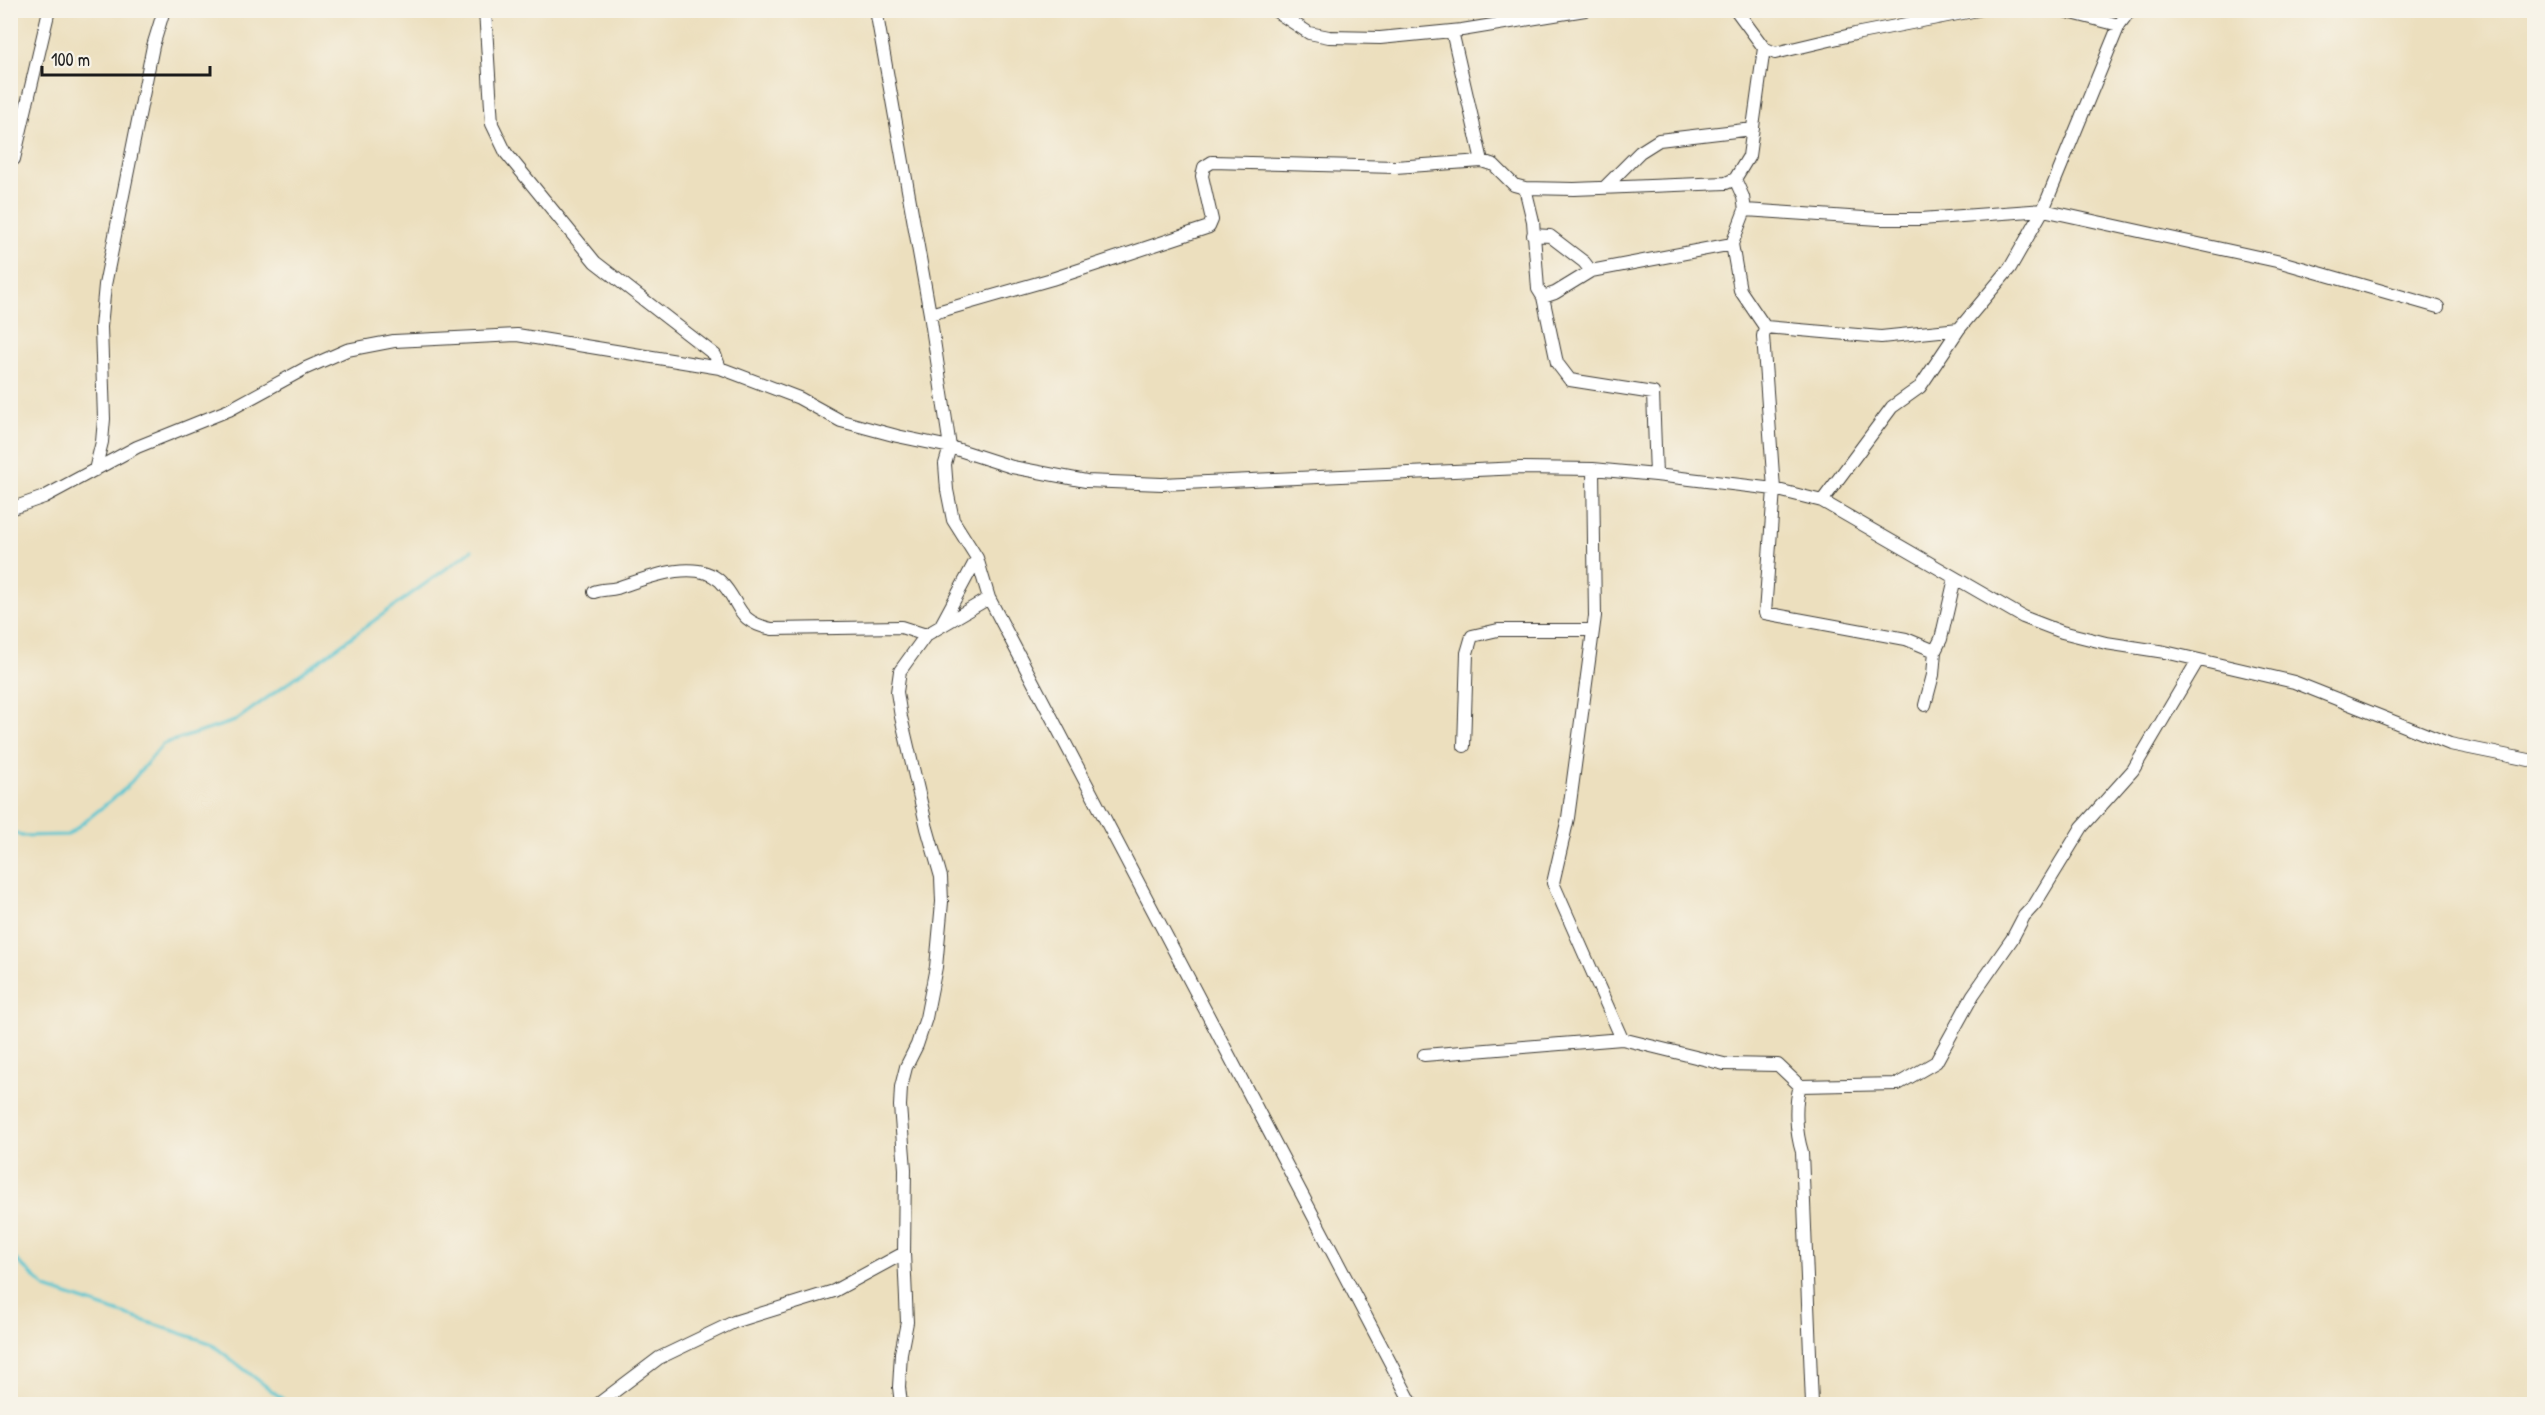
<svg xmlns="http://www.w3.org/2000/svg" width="2545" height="1415" font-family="'Patrick Hand',sans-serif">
<rect width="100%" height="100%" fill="#f7f3e8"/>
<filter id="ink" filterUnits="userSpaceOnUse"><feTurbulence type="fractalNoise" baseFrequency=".0167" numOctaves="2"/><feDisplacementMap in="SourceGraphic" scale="12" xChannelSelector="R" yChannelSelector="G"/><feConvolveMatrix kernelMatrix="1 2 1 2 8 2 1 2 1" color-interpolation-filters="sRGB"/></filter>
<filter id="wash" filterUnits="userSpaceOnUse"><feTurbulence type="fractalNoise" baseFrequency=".008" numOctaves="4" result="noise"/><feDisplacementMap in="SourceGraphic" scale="24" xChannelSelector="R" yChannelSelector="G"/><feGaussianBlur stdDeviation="1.35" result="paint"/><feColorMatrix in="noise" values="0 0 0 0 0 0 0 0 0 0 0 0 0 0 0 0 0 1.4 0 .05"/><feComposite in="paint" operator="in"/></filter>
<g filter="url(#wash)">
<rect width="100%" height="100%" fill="#ecdfbe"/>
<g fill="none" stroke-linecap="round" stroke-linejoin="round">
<path stroke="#59c5d1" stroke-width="3" d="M 10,830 L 21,836 L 68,835 L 126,788 L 163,744 L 235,721 L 472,550
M 10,1254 L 46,1288 L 210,1343 L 289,1404"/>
</g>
</g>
<g filter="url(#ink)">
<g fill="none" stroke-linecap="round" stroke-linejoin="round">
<defs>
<path id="minor" d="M 485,10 L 492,124 L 506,153 L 595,262 L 715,355 L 720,368
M 876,10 L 930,314 L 950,447 L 945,464 L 947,490 L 953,520 L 977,558 L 989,598 L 1412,1404
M 1274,10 L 1309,33 L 1329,37 L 1380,38 L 1462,30 L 1585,10
M 1736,10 L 1764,48 L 1775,53 L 1855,34 L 1978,10
M 2060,10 L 2119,25
M 1452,31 L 1482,161
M 10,160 L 14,159 L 49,10
M 1735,179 L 1743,197 L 1745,210 L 1732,244 L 1740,290 L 1765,327 L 1763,336 L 1774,489 L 1765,613 L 1906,639 L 1935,651
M 1525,188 L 1533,221 L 1538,289 L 1543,297 L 1557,363 L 1570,380 L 1653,393 L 1656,475
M 1604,188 L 1640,152 L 1659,140 L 1753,129
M 1745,210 L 1879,219 L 1921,219 L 2043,210 L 2281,262 L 2438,307
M 1533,235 L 1550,236 L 1584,262 L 1591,271
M 1543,297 L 1555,293 L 1591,271 L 1732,244
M 930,314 L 1052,279 L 1209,227 L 1212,220 L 1202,176 L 1204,167 L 1212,162 L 1395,167 L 1482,161 L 1494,165 L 1514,185 L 1525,188 L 1574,189 L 1726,183 L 1735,179 L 1749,156 L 1764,48
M 1765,327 L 1881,337 L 1959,329
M 1593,469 L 1595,616 L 1568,818 L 1553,883 L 1622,1039
M 95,470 L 102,442 L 104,419 L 101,327 L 105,285 L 153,46 L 164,10
M 1822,501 L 1892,407 L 1920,387 L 1959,329 L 2010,268 L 2043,210 L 2119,25 L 2130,10
M 10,509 L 44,497 L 137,447 L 229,410 L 306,368 L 347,350 L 394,341 L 517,335 L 720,368 L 799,398 L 841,421 L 897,436 L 950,447 L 1012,467 L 1086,481 L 1162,484 L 1521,468 L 1593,469 L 1656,475 L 1774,489 L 1822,501 L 2023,617 L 2062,632 L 2106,643 L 2165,652 L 2294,682 L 2450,744 L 2534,761
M 594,592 C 601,589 609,590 617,588 C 644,579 695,557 720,581 C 742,603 734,621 772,629 L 901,627 L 926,635
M 941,625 L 977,558
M 1925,705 L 1933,675 L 1935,651 L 1941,639 L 1955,578
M 1464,746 L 1467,653 L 1472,636 L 1498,630 L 1592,630
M 1424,1055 L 1622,1039 L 1724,1064 L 1778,1065 L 1800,1086 L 1898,1084 L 1936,1062 L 1973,995 L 2012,939 L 2024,916 L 2035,904 L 2082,827 L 2133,770 L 2198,660
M 1800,1086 C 1794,1105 1796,1133 1802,1152 L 1812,1404
M 598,1404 L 659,1358 L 734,1322 L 834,1291 L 904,1253
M 901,1404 L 899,1387 L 901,1353 L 907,1322 L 904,1253 L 905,1169 L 900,1106 L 901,1087 L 906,1067 L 917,1045 L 926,1018 L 936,967 L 942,902 L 941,877 L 927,828 L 901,717 L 897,692 L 900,671 L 926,635 L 989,598"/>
</defs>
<use href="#minor" stroke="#3b3934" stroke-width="14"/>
<use href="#minor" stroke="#fff" stroke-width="12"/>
</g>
</g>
<rect width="2545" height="1415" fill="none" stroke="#f7f3e8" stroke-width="36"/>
<path d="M42 66v9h168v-9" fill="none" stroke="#1c1c1c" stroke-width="3"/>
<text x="51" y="66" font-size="18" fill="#1c1c1c" stroke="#f7f3e8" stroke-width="4.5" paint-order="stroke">100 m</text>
</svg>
